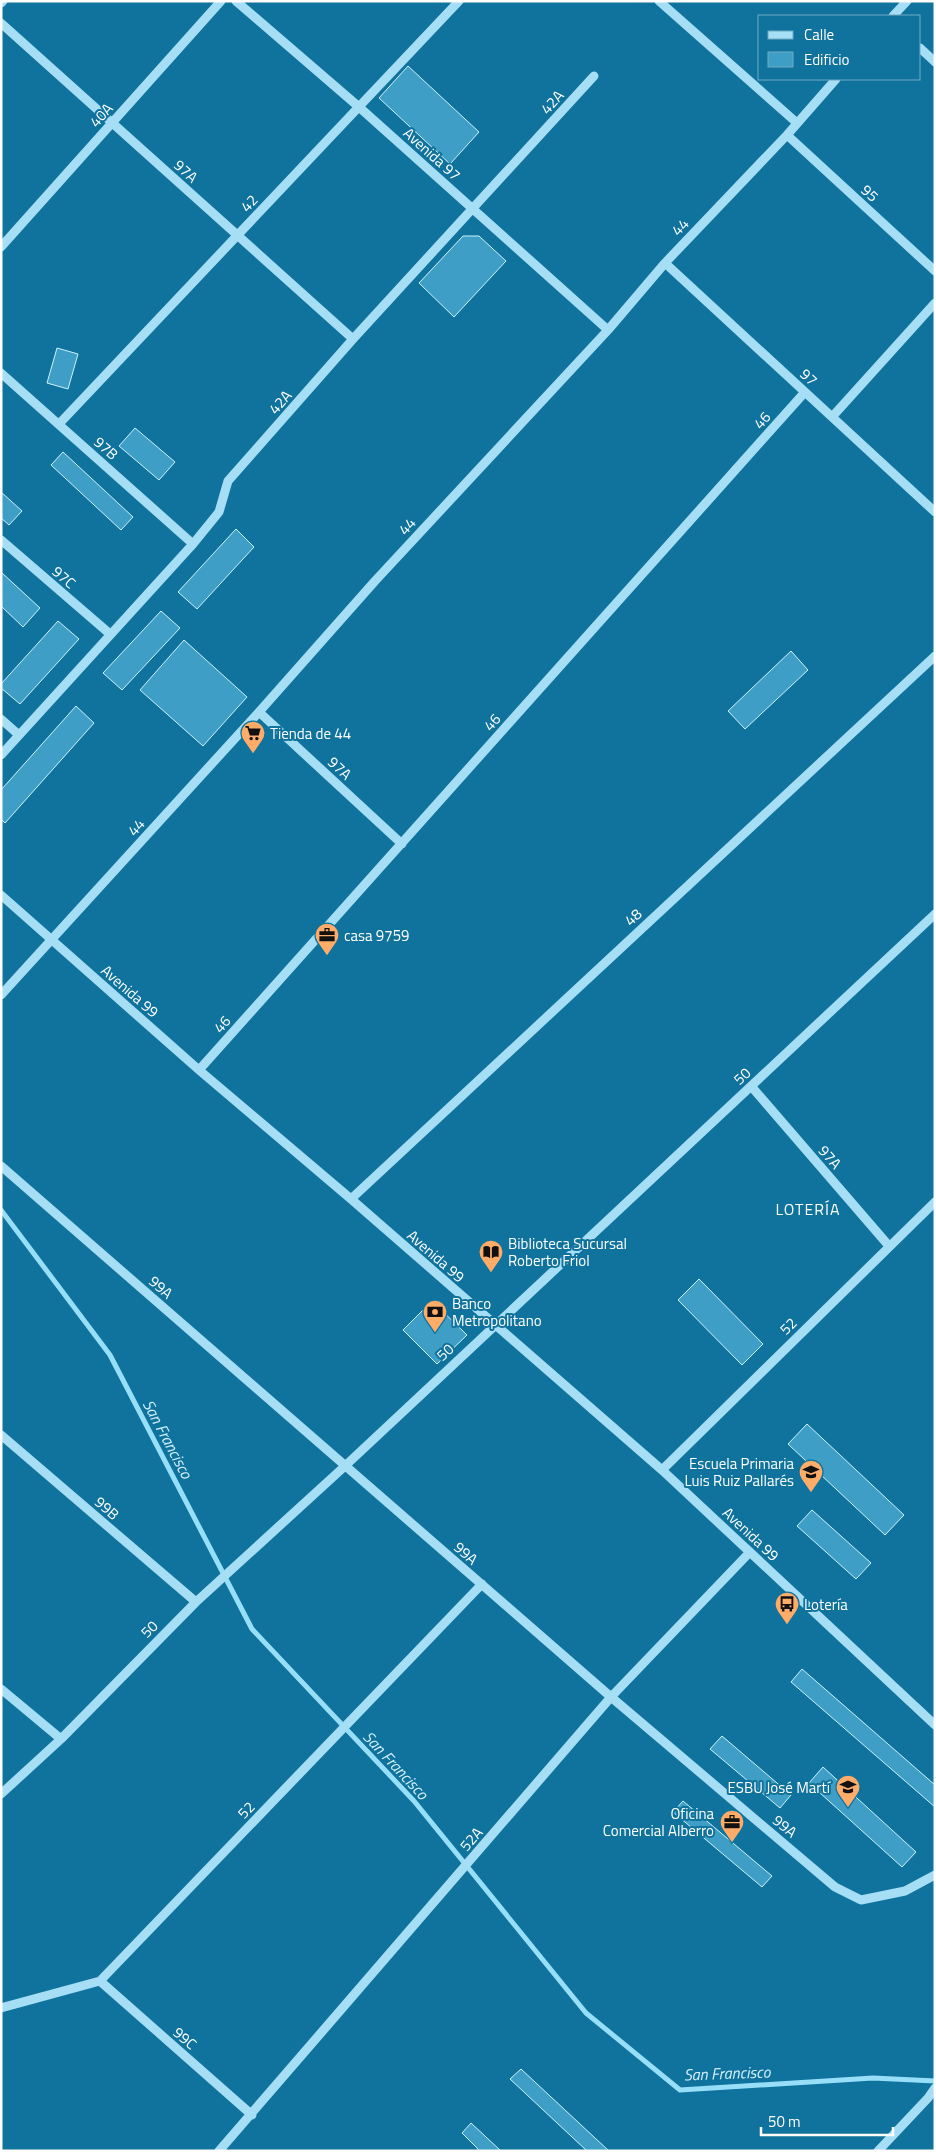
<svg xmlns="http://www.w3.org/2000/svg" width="936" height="2152" font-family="'Titillium Web',sans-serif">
<rect width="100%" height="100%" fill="#10739d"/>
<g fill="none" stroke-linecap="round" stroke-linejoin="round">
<path stroke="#97def8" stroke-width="5" d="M 1,1210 L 110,1355 L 252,1629 L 414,1801 L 586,2013 L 680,2090 L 873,2078 L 935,2081"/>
</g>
<path fill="#3e9ec5" stroke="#cef1fe" d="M 408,66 L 479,132 L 450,164 L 379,98 Z
M 463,236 L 479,236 L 506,261 L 454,317 L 419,283 Z
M 57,348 L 78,354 L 68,389 L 47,383 Z
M 135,428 L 175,462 L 159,480 L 119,446 Z
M 63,452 L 133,517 L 121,530 L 51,465 Z
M 1,492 L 22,511 L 9,525 L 1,518 Z
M 236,529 L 254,547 L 197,609 L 178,592 Z
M 1,572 L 40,608 L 23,627 L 1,606 Z
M 161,611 L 180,628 L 122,690 L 103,673 Z
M 58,621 L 79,639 L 20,704 L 1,688 L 1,684 Z
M 184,640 L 247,697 L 203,746 L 140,690 Z
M 791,651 L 808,670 L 745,729 L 728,711 Z
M 76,706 L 94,723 L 5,823 L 1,819 L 1,790 Z
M 699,1279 L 763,1344 L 742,1365 L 678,1300 Z
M 432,1301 L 467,1335 L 437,1364 L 403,1330 Z
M 807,1424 L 904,1515 L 885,1535 L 788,1444 Z
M 812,1510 L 871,1563 L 856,1579 L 797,1526 Z
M 802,1669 L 935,1785 L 935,1807 L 791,1682 Z
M 722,1736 L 791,1795 L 780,1808 L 710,1749 Z
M 823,1767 L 916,1852 L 902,1867 L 809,1783 Z
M 683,1801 L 772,1876 L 762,1887 L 673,1812 Z
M 521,2069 L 609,2151 L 587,2151 L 510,2079 Z
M 471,2123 L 501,2151 L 480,2151 L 462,2133 Z"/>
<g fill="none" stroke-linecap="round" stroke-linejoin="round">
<path stroke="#a5def5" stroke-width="9" d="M 236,1 L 359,107 L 608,330
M 659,1 L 797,123
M 1,3 L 3,1
M 893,16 L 907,1
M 1,23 L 353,339
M 920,48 L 935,62
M 787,135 L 935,271
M 1,247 L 221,1
M 665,263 L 935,512
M 1,373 L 193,544
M 832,417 L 935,303
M 59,424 L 459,1
M 1,540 L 110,634
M 259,712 L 402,844
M 1,719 L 19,735
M 1,755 L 193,544 L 219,512 L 228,481 L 353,339 L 594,76
M 1,895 L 199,1070 L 351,1199 L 662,1470 L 935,1725
M 1,995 L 259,712 L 375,581 L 608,330 L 665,263 L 787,135 L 836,79
M 199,1070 L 805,392
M 751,1086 L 889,1246
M 1,1166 L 611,1697 L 835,1887 L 861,1900 L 905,1891 L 935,1875
M 351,1199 L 935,656
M 1,1435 L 196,1602
M 662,1470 L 935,1202
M 1,1689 L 61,1739
M 1,1794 L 61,1739 L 196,1602 L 345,1466 L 935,914
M 100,1981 L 252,2115
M 1,2008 L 100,1981 L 482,1584
M 219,2151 L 611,1697 L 750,1552
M 878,2151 L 928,2098 L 935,2088"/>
</g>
<defs>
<symbol id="supermarket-pin" viewBox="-11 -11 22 30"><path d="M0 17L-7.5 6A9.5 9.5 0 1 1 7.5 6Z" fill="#ffac69" stroke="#10739d"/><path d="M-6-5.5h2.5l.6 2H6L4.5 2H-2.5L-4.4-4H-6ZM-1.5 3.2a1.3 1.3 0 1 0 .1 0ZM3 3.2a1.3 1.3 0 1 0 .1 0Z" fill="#111"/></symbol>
<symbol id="office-pin" viewBox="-11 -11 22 30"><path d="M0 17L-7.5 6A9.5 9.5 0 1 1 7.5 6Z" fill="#ffac69" stroke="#10739d"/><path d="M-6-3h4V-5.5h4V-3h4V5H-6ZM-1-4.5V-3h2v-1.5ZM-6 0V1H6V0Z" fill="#111"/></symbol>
<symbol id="library-pin" viewBox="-11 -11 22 30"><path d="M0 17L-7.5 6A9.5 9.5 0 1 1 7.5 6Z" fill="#ffac69" stroke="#10739d"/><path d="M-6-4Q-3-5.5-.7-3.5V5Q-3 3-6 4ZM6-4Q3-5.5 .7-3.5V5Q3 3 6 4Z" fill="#111"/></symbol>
<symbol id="bank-pin" viewBox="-11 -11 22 30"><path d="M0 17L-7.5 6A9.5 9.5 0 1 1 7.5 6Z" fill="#ffac69" stroke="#10739d"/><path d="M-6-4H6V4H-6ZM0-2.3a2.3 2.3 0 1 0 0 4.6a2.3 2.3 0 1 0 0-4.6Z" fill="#111"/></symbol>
<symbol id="school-pin" viewBox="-11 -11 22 30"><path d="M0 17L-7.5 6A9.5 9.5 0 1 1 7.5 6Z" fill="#ffac69" stroke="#10739d"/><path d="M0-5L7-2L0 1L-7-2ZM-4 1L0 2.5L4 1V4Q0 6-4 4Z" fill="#111"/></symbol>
<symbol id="bus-pin" viewBox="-11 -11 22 30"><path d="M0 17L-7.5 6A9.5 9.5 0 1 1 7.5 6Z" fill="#ffac69" stroke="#10739d"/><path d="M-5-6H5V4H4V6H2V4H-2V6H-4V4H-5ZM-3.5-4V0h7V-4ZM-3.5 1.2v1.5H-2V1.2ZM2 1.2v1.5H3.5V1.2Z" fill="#111"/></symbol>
</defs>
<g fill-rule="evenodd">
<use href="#supermarket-pin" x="239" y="719" width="28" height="38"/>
<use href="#office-pin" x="313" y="921" width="28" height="38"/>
<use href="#library-pin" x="477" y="1238" width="28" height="38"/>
<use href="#bank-pin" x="421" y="1298" width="28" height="38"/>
<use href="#school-pin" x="797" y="1458" width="28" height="38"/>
<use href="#bus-pin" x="773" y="1590" width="28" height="38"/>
<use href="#school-pin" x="834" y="1773" width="28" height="38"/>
<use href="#office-pin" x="718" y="1808" width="28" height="38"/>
</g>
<g text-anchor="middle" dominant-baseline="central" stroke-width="4" stroke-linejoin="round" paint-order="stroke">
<g font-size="15" fill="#fff" stroke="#10739d">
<text transform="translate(552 102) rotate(-48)">42A</text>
<text transform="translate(101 115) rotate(-48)">40A</text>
<text transform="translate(432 154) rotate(42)">Avenida 97</text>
<text transform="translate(186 171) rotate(42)">97A</text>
<text transform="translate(870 193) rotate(43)">95</text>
<text transform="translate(249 203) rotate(-47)">42</text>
<text transform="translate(680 227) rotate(-46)">44</text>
<text transform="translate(809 377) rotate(43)">97</text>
<text transform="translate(280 402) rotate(-49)">42A</text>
<text transform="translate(762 420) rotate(-48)">46</text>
<text transform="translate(106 448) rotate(42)">97B</text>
<text transform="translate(407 526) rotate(-47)">44</text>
<text transform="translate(64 577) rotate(41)">97C</text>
<text transform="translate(492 722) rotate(-48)">46</text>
<text transform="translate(340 768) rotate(43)">97A</text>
<text transform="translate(136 827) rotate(-48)">44</text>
<text transform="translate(633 917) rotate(-43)">48</text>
<text transform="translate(130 991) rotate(41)">Avenida 99</text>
<text transform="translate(222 1024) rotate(-48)">46</text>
<text transform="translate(742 1076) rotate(-43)">50</text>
<text transform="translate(830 1157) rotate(49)">97A</text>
<text transform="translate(436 1256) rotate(41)">Avenida 99</text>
<text transform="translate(161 1287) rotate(41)">99A</text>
<text transform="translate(788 1326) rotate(-45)">52</text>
<text transform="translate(445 1352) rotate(-43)">50</text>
<text transform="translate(107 1508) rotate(41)">99B</text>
<text transform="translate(751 1534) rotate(43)">Avenida 99</text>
<text transform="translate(466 1553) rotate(41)">99A</text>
<text transform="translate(149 1629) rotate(-45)">50</text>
<text transform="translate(246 1810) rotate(-46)">52</text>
<text transform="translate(785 1826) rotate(40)">99A</text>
<text transform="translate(471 1839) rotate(-49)">52A</text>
<text transform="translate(185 2038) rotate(41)">99C</text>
</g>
<g font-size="15" fill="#fff" stroke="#10739d" text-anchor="start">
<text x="270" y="733">Tienda de 44</text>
<text x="344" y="935">casa 9759</text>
<text x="508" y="1243">Biblioteca Sucursal<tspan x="508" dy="17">Roberto Friol</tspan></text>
<text x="452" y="1303">Banco<tspan x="452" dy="17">Metropolitano</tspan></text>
<text x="794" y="1463" text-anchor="end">Escuela Primaria<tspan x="794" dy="17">Luis Ruiz Pallarés</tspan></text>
<text x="804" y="1604">Lotería</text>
<text x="830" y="1787" text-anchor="end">ESBU José Martí</text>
<text x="714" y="1813" text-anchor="end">Oficina<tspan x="714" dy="17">Comercial Alberro</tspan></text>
</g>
<g font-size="16" letter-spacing="1" fill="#fff" stroke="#10739d">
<text x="808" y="1209">LOTERÍA</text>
</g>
<g font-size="16" font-style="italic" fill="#d5f2fd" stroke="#10739d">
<text transform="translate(168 1439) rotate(62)">San Francisco</text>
<text transform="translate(396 1765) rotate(47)">San Francisco</text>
<text transform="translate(727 2073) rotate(-2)">San Francisco</text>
</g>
</g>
<rect width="936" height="2152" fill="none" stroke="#ffffff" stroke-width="5"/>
<rect x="758" y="15" width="162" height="65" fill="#10739d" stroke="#70abc4"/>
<rect x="768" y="31" width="25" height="8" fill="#a5def5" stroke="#70abc4"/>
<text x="804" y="40" font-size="15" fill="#ffffff">Calle</text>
<rect x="768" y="52" width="25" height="15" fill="#3e9ec5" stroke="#70abc4"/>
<text x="804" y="65" font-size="15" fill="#ffffff">Edificio</text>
<path d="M761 2127v8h132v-8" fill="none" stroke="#ffffff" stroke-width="2.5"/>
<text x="768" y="2127" font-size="15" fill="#ffffff" stroke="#10739d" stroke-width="4" paint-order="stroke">50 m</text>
</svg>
